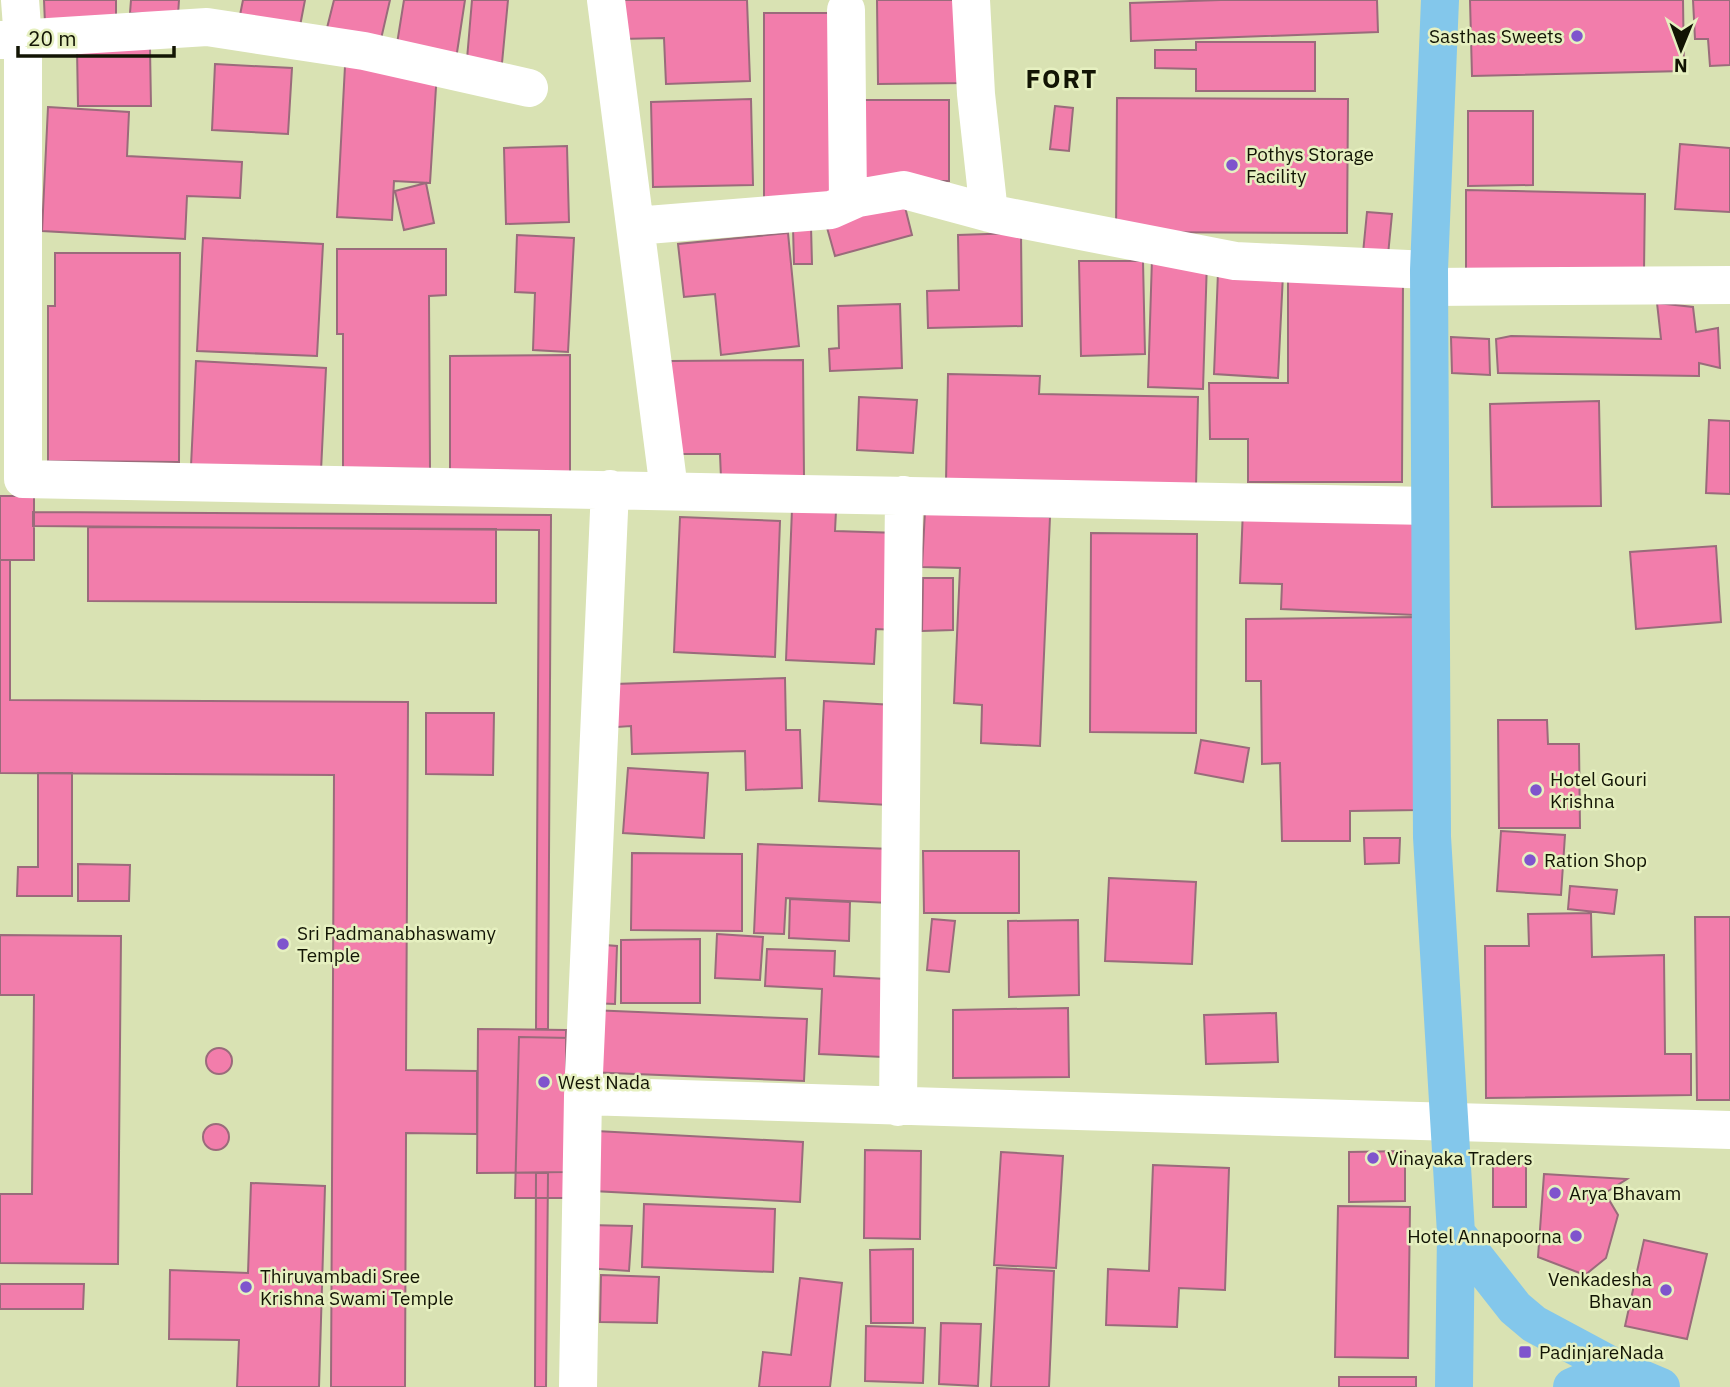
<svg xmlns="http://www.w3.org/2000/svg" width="1730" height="1387" font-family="'IBM Plex Sans',sans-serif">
<rect width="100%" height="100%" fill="#d9e2b3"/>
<path fill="#f27dab" stroke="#9a6b7b" stroke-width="2" d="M 44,0 L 116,0 L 116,22 L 45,24 Z
M 131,0 L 179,0 L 178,15 L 130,13 Z
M 243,0 L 305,0 L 300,26 L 240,15 Z
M 334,0 L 390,0 L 378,52 L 324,40 Z
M 404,0 L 465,0 L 456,59 L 396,50 Z
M 472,0 L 508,0 L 502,63 L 467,59 Z
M 619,0 L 747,0 L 750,81 L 666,84 L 664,38 L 621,39 Z
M 877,0 L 964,0 L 966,83 L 878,84 Z
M 1221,0 L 1377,0 L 1378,32 L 1131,41 L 1130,3 Z
M 1470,0 L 1683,0 L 1684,71 L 1472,76 Z
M 1693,0 L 1730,0 L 1730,65 L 1710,66 L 1708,39 L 1695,39 Z
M 764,13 L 834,13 L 833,204 L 764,204 Z
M 1196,42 L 1315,42 L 1315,91 L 1196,91 L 1196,69 L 1155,68 L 1155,50 L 1196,50 Z
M 150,48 L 151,106 L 78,106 L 77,49 Z
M 215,64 L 292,68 L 288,134 L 212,130 Z
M 345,66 L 437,71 L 430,183 L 394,181 L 392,220 L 337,217 Z
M 1117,98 L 1348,99 L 1347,233 L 1116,232 Z
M 751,99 L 753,185 L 653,187 L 651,102 Z
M 861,100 L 949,100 L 949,181 L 861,181 Z
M 1055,106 L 1073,108 L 1069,151 L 1050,149 Z
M 48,107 L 129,112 L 127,156 L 242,162 L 240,198 L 187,196 L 185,239 L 42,231 Z
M 1468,111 L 1533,111 L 1533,185 L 1468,186 Z
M 1680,144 L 1730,148 L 1730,212 L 1675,209 Z
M 567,146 L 569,222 L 506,224 L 504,148 Z
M 426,183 L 434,223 L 404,230 L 395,191 Z
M 1466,190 L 1645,194 L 1644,271 L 1466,269 Z
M 902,195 L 912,235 L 835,256 L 824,217 Z
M 1367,212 L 1392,214 L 1388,255 L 1363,253 Z
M 811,226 L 812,264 L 794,264 L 793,227 Z
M 788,233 L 799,346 L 721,355 L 715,294 L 684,297 L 678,244 Z
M 1021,233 L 1022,326 L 928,328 L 927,291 L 959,290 L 958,235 Z
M 517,235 L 574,238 L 568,352 L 533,350 L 535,293 L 515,292 Z
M 203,238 L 323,244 L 317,356 L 197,351 Z
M 337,249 L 446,249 L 446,295 L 429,296 L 430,469 L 343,468 L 343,334 L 337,334 Z
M 55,253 L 180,253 L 179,462 L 48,461 L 48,306 L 55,306 Z
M 1152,258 L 1207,260 L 1203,389 L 1148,387 Z
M 1079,261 L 1143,261 L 1145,354 L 1081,356 Z
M 1218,272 L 1283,274 L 1278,378 L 1214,374 Z
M 1288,275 L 1403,280 L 1402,482 L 1248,482 L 1248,439 L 1210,439 L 1209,383 L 1288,383 Z
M 1657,303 L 1693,307 L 1696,332 L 1718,328 L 1720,368 L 1699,363 L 1699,376 L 1498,373 L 1496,339 L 1511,336 L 1661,339 Z
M 900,304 L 902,368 L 830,371 L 829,349 L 839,348 L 838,306 Z
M 1451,337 L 1489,339 L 1490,375 L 1452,373 Z
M 570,355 L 570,472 L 450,473 L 450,356 Z
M 803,360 L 804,477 L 721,478 L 720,454 L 672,454 L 671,361 Z
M 196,361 L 326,368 L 321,471 L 191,466 Z
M 948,374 L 1040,376 L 1039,394 L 1198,397 L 1196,487 L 946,482 Z
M 859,397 L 917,400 L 913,453 L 857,450 Z
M 1599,401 L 1601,506 L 1492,507 L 1490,404 Z
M 1709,420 L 1730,421 L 1730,494 L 1706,493 Z
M 0,496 L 34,496 L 34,560 L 0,560 Z
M 792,509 L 836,511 L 835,531 L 899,533 L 896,630 L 876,629 L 874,664 L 786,660 Z
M 1243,509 L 1419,517 L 1415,615 L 1281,609 L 1282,584 L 1240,583 Z
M 925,511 L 1050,517 L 1040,746 L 981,743 L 982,705 L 954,703 L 960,568 L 922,567 Z
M 33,512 L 551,515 L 548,1029 L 536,1029 L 539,530 L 33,526 Z
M 680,517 L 780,521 L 775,657 L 674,652 Z
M 88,527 L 496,529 L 496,603 L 88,601 Z
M 1091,533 L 1197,534 L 1196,733 L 1090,732 Z
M 1716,546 L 1721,622 L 1636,629 L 1630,552 Z
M 0,560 L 10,560 L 10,700 L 408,702 L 406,1070 L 477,1071 L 477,1134 L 406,1133 L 405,1387 L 331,1387 L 334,775 L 0,773 Z
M 923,578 L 953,578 L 953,630 L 922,631 Z
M 1416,617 L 1419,810 L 1350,811 L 1350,841 L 1282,841 L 1280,763 L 1262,764 L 1261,681 L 1246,681 L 1246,619 Z
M 785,678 L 786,730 L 800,730 L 802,788 L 746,790 L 745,751 L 632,754 L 631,726 L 617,727 L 615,684 Z
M 824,701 L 894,705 L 888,805 L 819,801 Z
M 426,713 L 494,713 L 493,775 L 426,774 Z
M 1498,720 L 1547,720 L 1548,744 L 1579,744 L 1580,828 L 1499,828 Z
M 1201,740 L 1249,748 L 1243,782 L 1195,773 Z
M 628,768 L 708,773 L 704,838 L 623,833 Z
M 38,773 L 72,773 L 72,896 L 17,896 L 18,867 L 38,867 Z
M 1501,831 L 1565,835 L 1561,895 L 1497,891 Z
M 1364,838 L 1400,838 L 1399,863 L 1365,864 Z
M 758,844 L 892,849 L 889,903 L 786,898 L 784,934 L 754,933 Z
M 923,851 L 1019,851 L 1019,913 L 924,913 Z
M 632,853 L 742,854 L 742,931 L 631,930 Z
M 78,864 L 130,865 L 129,901 L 78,901 Z
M 1109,878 L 1196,882 L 1192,964 L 1105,961 Z
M 1570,886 L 1617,890 L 1614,914 L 1568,909 Z
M 790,899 L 850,902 L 849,941 L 789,938 Z
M 1591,913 L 1592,957 L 1664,955 L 1665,1054 L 1691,1054 L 1691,1095 L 1486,1098 L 1485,946 L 1529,946 L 1528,914 Z
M 1695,917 L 1730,917 L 1730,1100 L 1697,1100 Z
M 932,919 L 955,921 L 949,972 L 927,970 Z
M 1078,920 L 1079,995 L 1009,997 L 1008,921 Z
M 717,934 L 763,937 L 760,980 L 715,978 Z
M 0,935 L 121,936 L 118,1264 L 0,1263 L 0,1194 L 32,1194 L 34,995 L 0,995 Z
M 700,939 L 700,1003 L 621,1003 L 621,940 Z
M 592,944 L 617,946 L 615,1004 L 590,1003 Z
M 767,949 L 835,951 L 834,976 L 886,979 L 883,1057 L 819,1054 L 822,989 L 765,986 Z
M 1068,1008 L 1069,1077 L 953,1078 L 953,1010 Z
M 590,1010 L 807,1019 L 804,1081 L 587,1072 Z
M 1276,1013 L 1278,1062 L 1206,1064 L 1204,1015 Z
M 478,1029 L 566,1030 L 566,1172 L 477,1173 Z
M 519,1037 L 571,1038 L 570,1198 L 515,1198 Z
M206 1061a13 13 0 1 1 26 0a13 13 0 1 1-26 0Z
M203 1137a13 13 0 1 1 26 0a13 13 0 1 1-26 0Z
M 596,1131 L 803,1142 L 800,1202 L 593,1191 Z
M 865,1150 L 921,1151 L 920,1239 L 864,1238 Z
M 1405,1151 L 1405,1201 L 1349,1202 L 1349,1152 Z
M 1001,1152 L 1063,1156 L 1056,1268 L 994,1265 Z
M 1526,1163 L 1526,1207 L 1493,1207 L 1493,1164 Z
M 1153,1165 L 1229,1168 L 1225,1290 L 1179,1288 L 1177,1327 L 1106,1325 L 1108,1269 L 1149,1271 Z
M 536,1173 L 548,1173 L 546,1387 L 535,1387 Z
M 1544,1174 L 1627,1179 L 1605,1193 L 1618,1215 L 1606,1258 L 1585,1275 L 1538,1257 Z
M 251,1183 L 325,1186 L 319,1387 L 237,1387 L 239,1340 L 169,1339 L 170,1270 L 248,1273 Z
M 644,1204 L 775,1209 L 773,1272 L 642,1267 Z
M 1338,1206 L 1410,1207 L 1408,1358 L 1335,1357 Z
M 588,1225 L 632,1226 L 629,1271 L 586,1268 Z
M 1644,1240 L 1707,1254 L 1687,1339 L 1625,1326 Z
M 913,1249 L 913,1323 L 871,1323 L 870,1250 Z
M 997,1268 L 1054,1271 L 1049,1387 L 991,1387 Z
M 601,1275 L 659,1277 L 657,1323 L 600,1322 Z
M 800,1278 L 842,1283 L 830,1387 L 759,1387 L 763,1352 L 791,1355 Z
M 0,1284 L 84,1284 L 83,1309 L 0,1309 Z
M 941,1323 L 981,1324 L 978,1386 L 939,1384 Z
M 866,1326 L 925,1328 L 923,1383 L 865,1381 Z
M 1339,1377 L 1416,1377 L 1416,1387 L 1339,1387 Z"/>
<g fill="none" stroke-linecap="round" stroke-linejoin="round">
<path stroke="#fff" stroke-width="38" d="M 20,0 L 23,40 L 23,479 L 1430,506
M 606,0 L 669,490
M 971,0 L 976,94 L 989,213
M 846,10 L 848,202
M 0,40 L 207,27 L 364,51 L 529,88
M 635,226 L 831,210 L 858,198 L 904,190 L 993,214 L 1235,261 L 1429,270
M 1430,287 L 1730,285
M 583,1096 C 965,1110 1348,1117 1730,1130
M 898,1107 L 904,495
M 578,1387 L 583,1096 L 610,489"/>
<path stroke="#83c7eb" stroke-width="38" d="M 1440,0 L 1429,270 L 1432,837 L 1456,1233 L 1454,1387
M 1456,1233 L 1515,1308 L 1534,1324 L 1616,1368
M 1572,1387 L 1616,1368 L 1661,1387"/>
</g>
<g fill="#7f54cd" stroke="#e6f0c0" stroke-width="2.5">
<circle cx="1577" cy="36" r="7"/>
<circle cx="1232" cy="165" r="7"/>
<circle cx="1536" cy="790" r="7"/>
<circle cx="1530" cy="860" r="7"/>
<circle cx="283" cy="944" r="7"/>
<circle cx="544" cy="1082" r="7"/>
<circle cx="1373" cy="1158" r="7"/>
<circle cx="1555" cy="1193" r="7"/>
<circle cx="1576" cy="1236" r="7"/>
<circle cx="246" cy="1287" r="7"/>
<circle cx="1666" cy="1290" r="7"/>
<rect x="1518" y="1345" width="14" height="14" rx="3.5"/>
</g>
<g text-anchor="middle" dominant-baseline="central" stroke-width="5" stroke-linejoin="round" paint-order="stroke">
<g font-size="19" fill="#121404" stroke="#e6f0c0" text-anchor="start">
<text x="1563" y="36" text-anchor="end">Sasthas Sweets</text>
<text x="1246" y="154">Pothys Storage<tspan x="1246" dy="22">Facility</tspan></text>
<text x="1550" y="779">Hotel Gouri<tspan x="1550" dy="22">Krishna</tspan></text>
<text x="1544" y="860">Ration Shop</text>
<text x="297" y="933">Sri Padmanabhaswamy<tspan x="297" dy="22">Temple</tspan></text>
<text x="558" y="1082">West Nada</text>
<text x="1387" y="1158">Vinayaka Traders</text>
<text x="1569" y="1193">Arya Bhavam</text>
<text x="1562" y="1236" text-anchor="end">Hotel Annapoorna</text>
<text x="260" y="1276">Thiruvambadi Sree<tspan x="260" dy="22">Krishna Swami Temple</tspan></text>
<text x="1652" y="1279" text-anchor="end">Venkadesha<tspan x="1652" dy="22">Bhavan</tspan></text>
<text x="1539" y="1352">PadinjareNada</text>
</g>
<g font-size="26" font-weight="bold" letter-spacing="2" fill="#121404" stroke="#e6f0c0">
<text x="1062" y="78">FORT</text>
</g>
</g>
<g transform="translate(1681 49) rotate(181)" stroke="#e6f0c0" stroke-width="5" paint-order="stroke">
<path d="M0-5L12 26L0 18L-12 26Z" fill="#121404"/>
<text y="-10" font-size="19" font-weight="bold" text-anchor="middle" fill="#121404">N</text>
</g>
<path d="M18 46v10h156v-10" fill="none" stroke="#121404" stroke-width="3.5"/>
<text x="28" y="46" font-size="21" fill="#121404" stroke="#e6f0c0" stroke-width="5" paint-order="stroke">20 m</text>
</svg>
